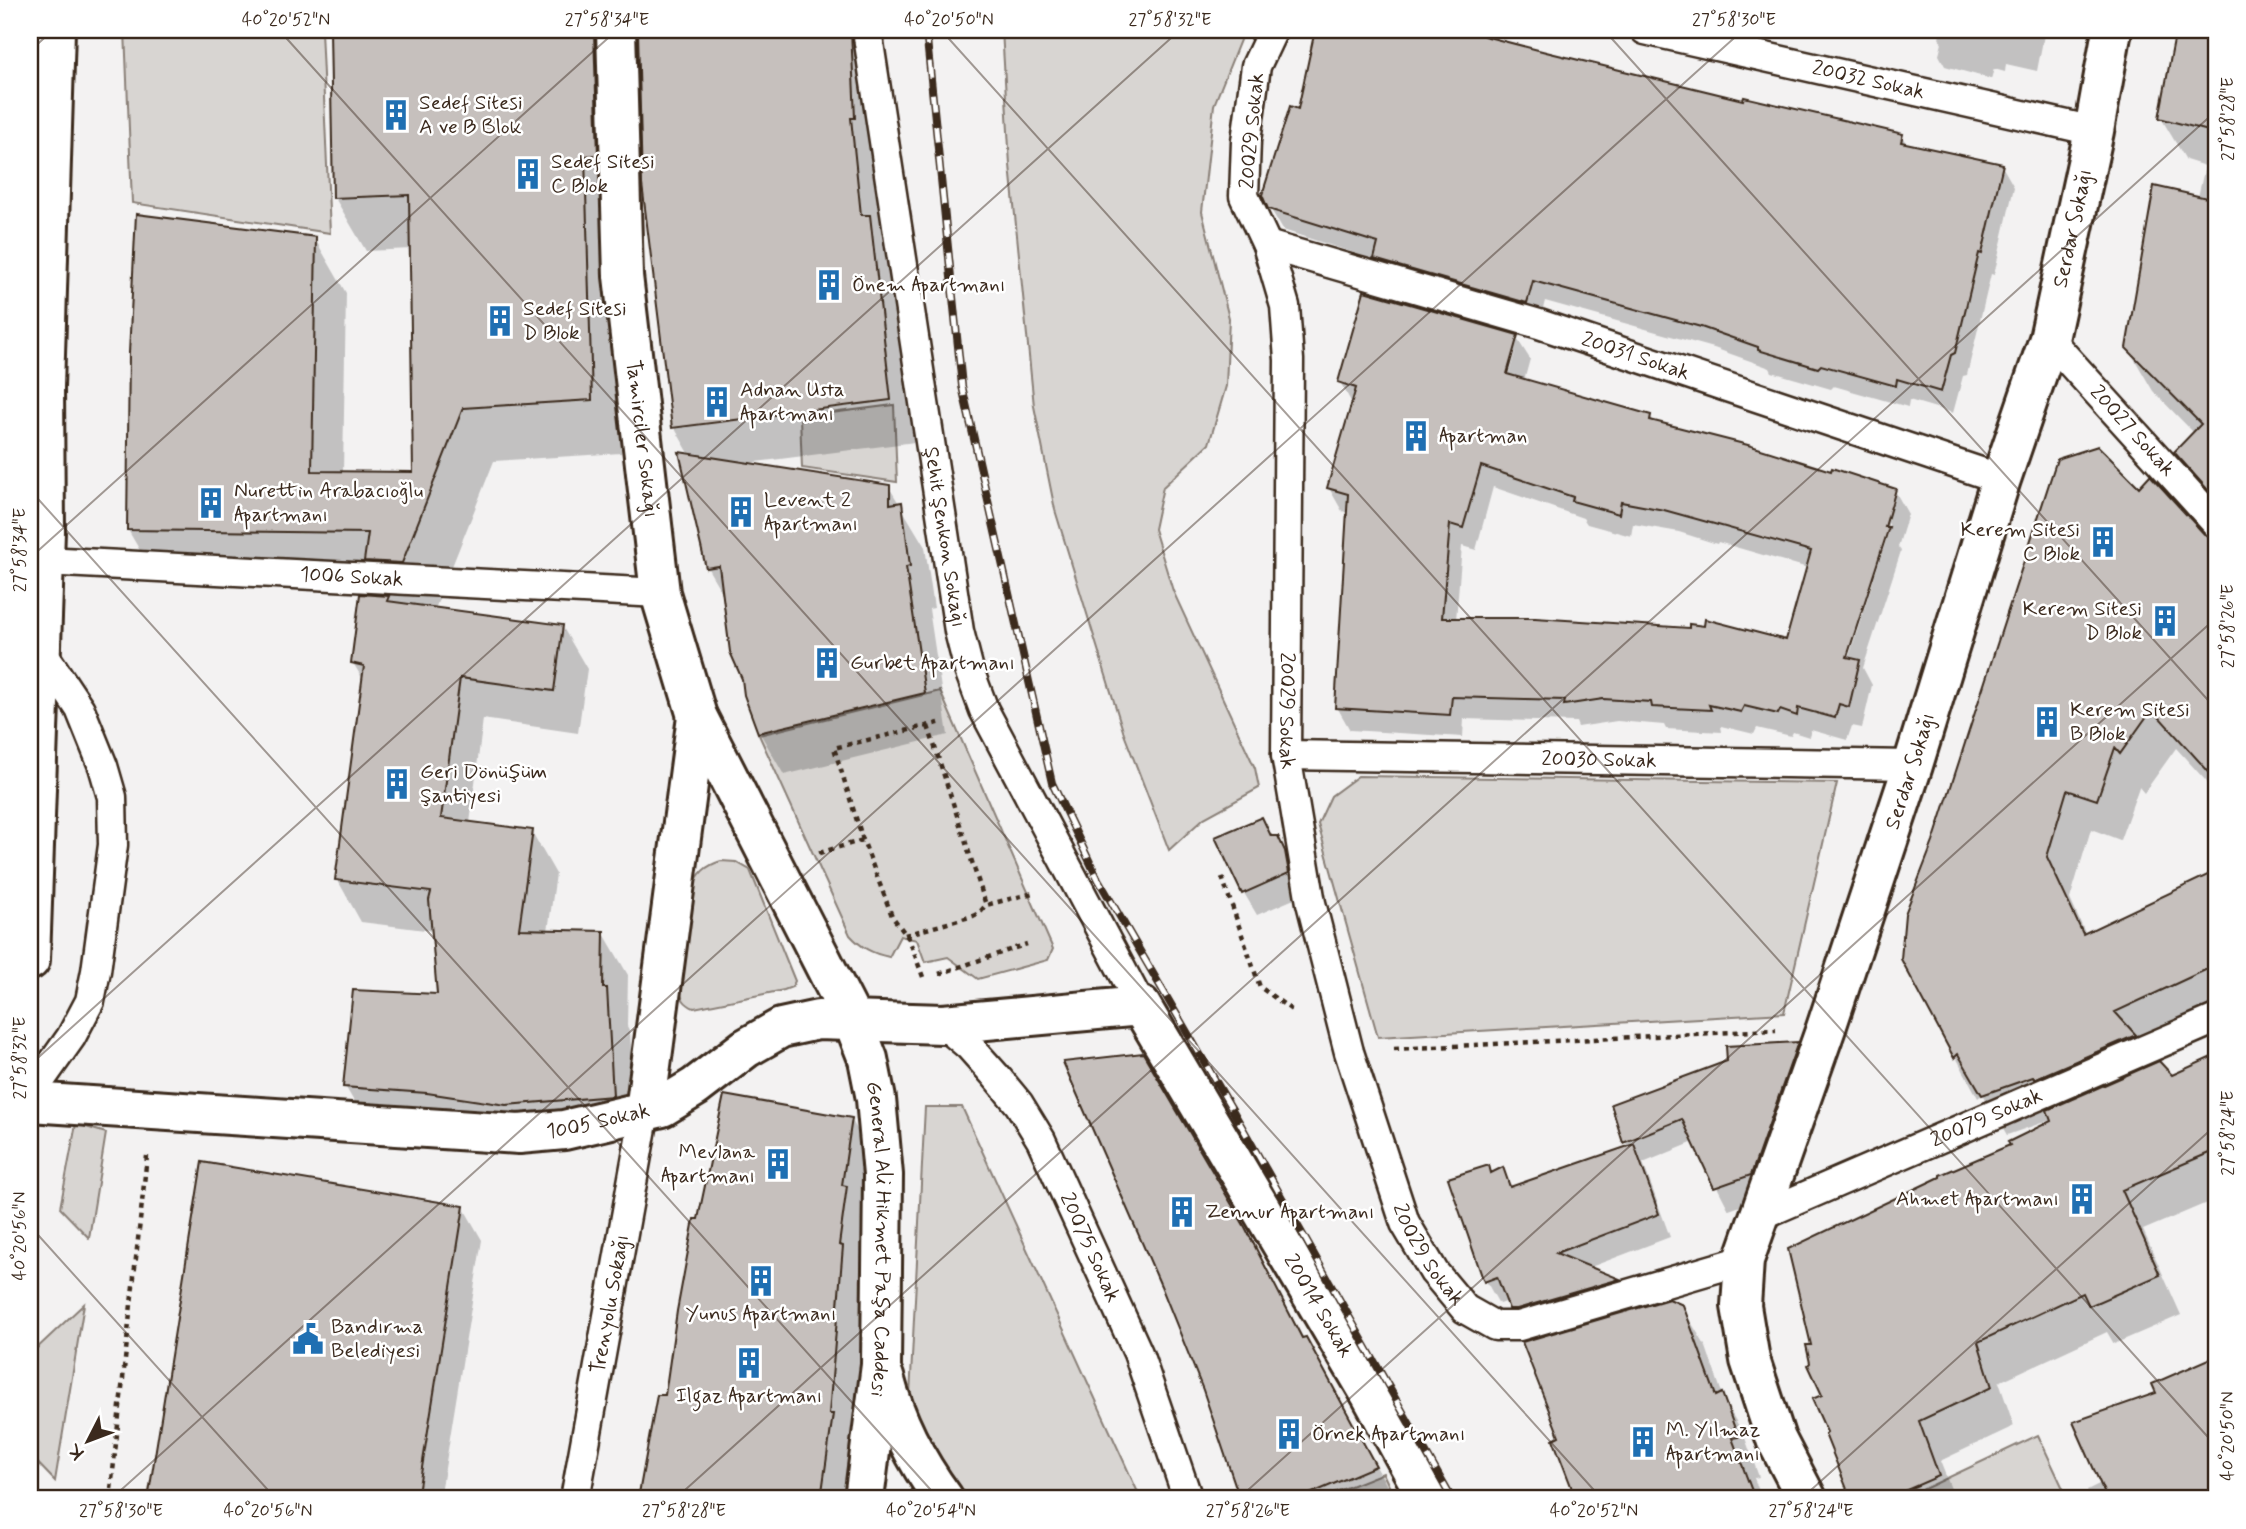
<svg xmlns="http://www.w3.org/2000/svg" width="2246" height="1529" font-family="Mynerve,sans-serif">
<rect width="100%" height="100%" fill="#f3f2f2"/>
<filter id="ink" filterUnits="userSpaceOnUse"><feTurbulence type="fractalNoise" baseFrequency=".0143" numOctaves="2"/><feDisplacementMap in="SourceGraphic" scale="14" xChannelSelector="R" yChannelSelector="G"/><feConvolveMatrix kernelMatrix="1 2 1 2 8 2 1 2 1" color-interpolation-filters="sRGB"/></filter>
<g filter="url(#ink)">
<path fill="#d8d5d2" stroke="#8a8078" stroke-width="2" d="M 125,30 L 321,30 L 330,233 L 132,203 Z
M 1002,30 L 1244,30 L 1214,105 L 1202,212 L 1229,318 L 1226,386 L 1209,444 L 1163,487 L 1154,529 L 1173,591 L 1255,768 L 1259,788 L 1204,818 L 1169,850 L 1124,734 L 1055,510 L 1034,406 L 1010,165 Z
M 894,405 L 897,482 L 802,468 L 800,417 Z
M 940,691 L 1053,949 L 1048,960 L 978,979 L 948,957 L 925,962 L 917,940 L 900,936 L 889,957 C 871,953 862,948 850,935 L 759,735 Z
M 1358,776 L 1837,783 L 1784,1013 L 1378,1037 L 1318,824 L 1331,796 Z
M 721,861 L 736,862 L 750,870 L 795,981 L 792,987 L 784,990 L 694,1008 C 685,1004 681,999 680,989 L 692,889 C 698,873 705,866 721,861 Z
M 925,1107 L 962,1107 L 1141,1499 L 963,1499 L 933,1461 L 910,1396 Z
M 76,1124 L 106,1133 L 89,1238 L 60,1208 Z
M 84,1304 L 55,1481 L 30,1455 L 30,1372 L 34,1351 Z
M 2038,1435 L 2068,1499 L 1903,1499 Z
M 1383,1473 L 1395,1499 L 1318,1499 Z"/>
<path fill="#0003" fill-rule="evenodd" d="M 331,30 L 606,30 L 615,209 L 621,453 L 494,461 L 435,609 L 562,626 L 587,669 L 578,733 L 483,719 L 470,823 L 532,832 L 556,874 L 548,931 L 603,932 L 628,975 L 627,1026 L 630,1032 L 636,1138 L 531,1147 L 370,1129 L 345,1086 L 438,995 L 433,931 L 361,922 L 337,879 L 364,681 L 353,663 L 387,597 L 381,586 L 159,583 L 128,530 L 130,353 L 315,239 L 346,293 L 343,473 L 415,474 L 412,249 L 366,251 L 335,198 Z
M 744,30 L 852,30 L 874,68 L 874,160 L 882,240 L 893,259 L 915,442 L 747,463 L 889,487 L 925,547 L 934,608 L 929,609 L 948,735 L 784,775 L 760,733 L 746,695 L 725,598 L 707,567 L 690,455 L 674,427 L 640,33 Z
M 1317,30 L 1492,30 L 1499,42 L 1744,102 L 1902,136 L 1907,145 L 2002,166 L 2014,187 L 1994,275 L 1991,274 L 1967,375 L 1963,376 L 1953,413 L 1909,400 L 1908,407 L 1834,386 L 1831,389 L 1772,372 L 1770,368 L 1714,348 L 1545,301 L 1539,324 L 1388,280 L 1376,260 L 1283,230 L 1270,208 L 1299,111 Z
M 1941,30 L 2045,30 L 2037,71 L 2006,64 L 2005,72 L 1994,69 L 1991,79 L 1945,66 L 1939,55 L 1942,43 L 1939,38 Z
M 2178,30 L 2216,30 L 2216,469 L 2196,435 L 2153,391 L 2128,348 L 2198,197 L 2205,166 L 2186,160 L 2161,118 Z
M 1516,337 L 1530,359 L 1524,381 L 1650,416 L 1654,422 L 1895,491 L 1908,514 L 1898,547 L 1901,551 L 1863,668 L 1872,685 L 1862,728 L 1852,726 L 1847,740 L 1811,730 L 1809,737 L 1793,732 L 1791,736 L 1757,728 L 1754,734 L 1721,726 L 1722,732 L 1666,729 L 1664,725 L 1617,721 L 1578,727 L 1576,722 L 1464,719 L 1463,737 L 1350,730 L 1337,707 L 1349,513 L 1342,511 L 1329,488 L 1353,405 L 1340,382 ZM 1511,352 L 1515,352 L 1506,383 L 1502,382 ZM 1493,487 L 1583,518 L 1587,524 L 1631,536 L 1633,524 L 1679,532 L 1717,544 L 1718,542 L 1808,568 L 1788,642 L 1456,620 L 1462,546 L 1476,550 ZM 1889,522 L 1889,531 L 1846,666 L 1842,665 Z
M 2141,487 L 2216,568 L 2216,792 L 2176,748 L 2144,793 L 2139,787 L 2120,840 L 2091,829 L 2070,899 L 2086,935 L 2216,873 L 2216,1017 L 2143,1051 L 2152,1067 L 2171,1077 L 2216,1056 L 2216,1199 L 2143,1230 L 2181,1315 L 2114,1344 L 2107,1332 L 1999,1382 L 2014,1426 L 1940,1461 L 1955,1499 L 1852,1499 L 1827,1434 L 1825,1396 L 1813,1347 L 2013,1146 L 2054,1122 L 2053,1119 L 2007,1135 L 1983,1094 L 1978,1098 L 1903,959 Z
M 1271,837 L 1277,837 L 1291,860 L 1301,896 L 1257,915 L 1244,893 Z
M 1797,1044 L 1810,1066 L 1763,1198 L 1729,1210 L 1694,1142 L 1643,1163 L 1670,1237 L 1588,1268 L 1618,1281 L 1631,1302 L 1524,1332 L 1508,1301 L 1499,1304 L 1486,1281 L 1488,1167 L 1492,1174 L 1502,1170 L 1513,1188 L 1628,1148 L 1613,1105 Z
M 1142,1055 L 1268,1272 L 1304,1339 L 1330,1382 L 1394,1499 L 1242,1499 L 1205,1389 Z
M 851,1119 L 883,1175 L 860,1499 L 639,1499 L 658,1396 L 667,1397 Z
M 463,1207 L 482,1240 L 440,1499 L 150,1499 L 154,1473 Z
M 1682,1307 L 1706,1347 L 1725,1402 L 1744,1435 L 1759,1477 L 1754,1478 L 1762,1499 L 1578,1499 L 1555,1440 Z
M 2216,1359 L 2216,1499 L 2091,1499 L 2087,1490 L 2101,1483 L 2159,1394 L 2154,1385 Z"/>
<path fill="#c6c0bd" stroke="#3b2a1e" stroke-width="2" fill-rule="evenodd" d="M 330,30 L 572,30 L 572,33 L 594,32 L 598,155 L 585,156 L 592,400 L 463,408 L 402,563 L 364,561 L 368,533 L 127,530 L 129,353 L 136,214 L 316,237 L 312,471 L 413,472 L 409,195 L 333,198 Z
M 734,30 L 851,30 L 855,118 L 851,118 L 861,215 L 870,215 L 891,400 L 672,428 L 642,184 L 638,32 Z
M 1315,30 L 1485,30 L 1484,36 L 1546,52 L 1743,100 L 1744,97 L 1903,134 L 1901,142 L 2003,164 L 1982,254 L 1979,253 L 1955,353 L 1951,355 L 1941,392 L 1897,379 L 1896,386 L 1821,365 L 1818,368 L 1758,350 L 1758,347 L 1701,327 L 1533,281 L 1527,303 L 1374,259 L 1378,243 L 1268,209 L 1262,195 L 1290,106 L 1298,109 Z
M 2176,30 L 2216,30 L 2216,133 L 2159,118 Z
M 2154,186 L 2216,200 L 2216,499 L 2174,452 L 2201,424 L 2126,348 Z
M 1364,291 L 1518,335 L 1507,374 L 1651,415 L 1650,420 L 1748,445 L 1831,471 L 1832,468 L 1896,489 L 1885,527 L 1889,527 L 1847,657 L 1860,660 L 1849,707 L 1839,704 L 1835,718 L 1798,708 L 1797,716 L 1780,710 L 1778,714 L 1744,706 L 1741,712 L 1709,705 L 1711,710 L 1652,707 L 1651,702 L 1603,699 L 1564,705 L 1565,700 L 1452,697 L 1450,715 L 1335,708 L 1348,494 L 1327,488 L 1356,388 L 1338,382 ZM 1481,466 L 1573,497 L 1572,501 L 1619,514 L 1621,502 L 1664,510 L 1811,551 L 1786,640 L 1705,619 L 1704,626 L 1689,624 L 1689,628 L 1535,618 L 1442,618 L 1450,524 L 1463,528 Z
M 2098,446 L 2139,487 L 2150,475 L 2204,534 L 2216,539 L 2216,780 L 2152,709 L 2120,754 L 2115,748 L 2097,800 L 2067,790 L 2047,857 L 2083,934 L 2216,871 L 2216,965 L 2115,1012 L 2136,1035 L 2034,1079 L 2033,1077 L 1982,1095 L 1958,1054 L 1954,1058 L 1901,959 L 1905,914 L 1933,842 L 2057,459 Z
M 679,452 L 890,485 L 890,504 L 902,502 L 910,566 L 906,567 L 925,693 L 758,733 L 744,695 L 742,679 L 730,652 L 719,566 L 706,568 Z
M 360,594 L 389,596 L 387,601 L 563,625 L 554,691 L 460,678 L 441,818 L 533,830 L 519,929 L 604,931 L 603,988 L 607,988 L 613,1096 L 506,1105 L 427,1093 L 343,1087 L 353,990 L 437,994 L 429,900 L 431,892 L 335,880 L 364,666 L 351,663 Z
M 1262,817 L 1271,836 L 1278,836 L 1285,851 L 1289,873 L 1242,894 L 1215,837 Z
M 1798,1042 L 1751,1175 L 1714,1188 L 1682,1119 L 1623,1143 L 1611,1104 L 1727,1061 L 1726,1046 Z
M 1143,1053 L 1245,1227 L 1302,1338 L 1306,1337 L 1376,1466 L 1298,1499 L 1240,1499 L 1203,1390 L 1161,1286 L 1063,1062 Z
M 2216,1055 L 2216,1150 L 2122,1190 L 2160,1275 L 2089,1306 L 2083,1293 L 1978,1342 L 1992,1387 L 1919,1421 L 1939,1476 L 1886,1499 L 1851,1499 L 1825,1434 L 1827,1432 L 1812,1399 L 1822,1395 L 1808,1365 L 1810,1363 L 1806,1345 L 1811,1345 L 1788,1249 L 1940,1177 L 1940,1175 L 2010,1145 L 2008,1142 L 2051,1121 L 2047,1110 L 2159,1061 L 2172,1075 Z
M 724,1095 L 852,1118 L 842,1185 L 847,1186 L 839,1245 L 843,1246 L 829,1414 L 833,1414 L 821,1499 L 638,1499 L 657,1395 L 665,1395 L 677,1311 L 694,1219 L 698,1219 Z
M 1634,1144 L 1659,1214 L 1556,1253 L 1620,1279 L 1517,1309 L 1509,1309 L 1497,1277 L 1484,1282 L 1448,1178 L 1489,1165 L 1491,1173 L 1503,1167 L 1510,1187 Z
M 202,1162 L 464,1206 L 417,1499 L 148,1499 Z
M 1669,1299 L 1683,1305 L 1716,1396 L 1722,1393 L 1738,1437 L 1732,1438 L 1755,1499 L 1576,1499 L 1553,1439 L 1559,1436 L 1522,1342 Z
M 2216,1356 L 2216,1499 L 2107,1499 L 2073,1422 L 2156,1393 L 2152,1384 Z"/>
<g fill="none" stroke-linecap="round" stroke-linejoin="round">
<defs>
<g id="lane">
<path id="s1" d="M 867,30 L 959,631 L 969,670 L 984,710 L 1141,1006"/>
<path id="s2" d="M 1273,30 L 1256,66 L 1246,141 L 1244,196 L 1267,245 L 1285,306 L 1289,360 L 1286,755 L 1311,903 L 1349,1052 L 1405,1223 L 1434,1272 L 1465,1309 L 1495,1326 L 1519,1326 L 1744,1260"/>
<path id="s3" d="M 1645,30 L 2094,131"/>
<path id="s4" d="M 1267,245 L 1539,324 L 2001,479"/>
<path id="s5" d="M 2049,339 L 2216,523"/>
<path id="s6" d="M 44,561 L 660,593"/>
<path id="s7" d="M 1286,755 L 1913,765"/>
<path id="s8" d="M 943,1024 L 969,1046 L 995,1075 L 1019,1104 L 1041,1140 L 1138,1353 L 1188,1499"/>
<path d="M 30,1095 L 71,1037 L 90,1001 L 96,971 L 113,845 L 112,797 L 103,766 L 80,709 L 40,649"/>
<path id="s9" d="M 1757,1217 L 2216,1019"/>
<path id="s10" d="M 575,1499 L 645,1111"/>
</g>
<g id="street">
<path id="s11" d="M 616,30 L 623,276 L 660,593 L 697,716 L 854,1023 L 868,1059 L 876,1099 L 883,1175 L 881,1365 L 864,1499"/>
<path id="s12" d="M 30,1102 L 519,1134 L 564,1130 L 662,1107 L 695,1087 L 746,1048 L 781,1028 L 818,1020 L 943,1024 L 1141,1006 L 1371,1395 L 1428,1499"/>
<path d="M 645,1111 L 697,716"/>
<path d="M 884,1377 C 896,1423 916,1461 944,1499"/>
<path id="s13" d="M 1807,1499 L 1776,1439 L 1750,1360 L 1741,1306 L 1744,1260 L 1826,1028 L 1913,765 L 2001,479 L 2049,339 L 2094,131 L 2112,30"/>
</g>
<path id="primary" d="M 30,960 L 45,531 L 44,387 L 55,30"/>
</defs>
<use href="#lane" stroke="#3b2a1e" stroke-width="33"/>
<use href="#street" stroke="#3b2a1e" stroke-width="44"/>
<use href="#primary" stroke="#3b2a1e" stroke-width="44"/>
<path stroke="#3b2a1e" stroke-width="4.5" stroke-dasharray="5 5" stroke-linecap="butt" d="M 928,726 L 986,905
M 819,853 L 863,840
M 1222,877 L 1260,987 L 1293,1011
M 905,935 L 973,916 L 979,913 L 986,905 L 1033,893
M 939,974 L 1027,944
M 923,977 L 909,939 L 892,916 L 863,840 L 834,748 L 943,722
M 1394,1049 L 1776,1030
M 110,1499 L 147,1156
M 282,1499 L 282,1494"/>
<use href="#lane" stroke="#fff" stroke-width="28"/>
<use href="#street" stroke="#fff" stroke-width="38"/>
<use href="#primary" stroke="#fff" stroke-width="38"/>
<defs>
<path id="rail" d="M 926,30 L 962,386 L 1052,783 L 1098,879 L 1233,1111 L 1452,1499"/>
</defs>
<use href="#rail" stroke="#3b2a1e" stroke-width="8"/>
<use href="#rail" stroke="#fff" stroke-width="5" stroke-dasharray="16" stroke-linecap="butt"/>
</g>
</g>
<path fill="none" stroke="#3b2a1e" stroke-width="2" stroke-opacity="0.45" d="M 279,30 L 1602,1499M 941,30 L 2216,1446M 1604,30 L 2216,709M 30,51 L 53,30M 30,490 L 939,1499M 30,558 L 617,30M 30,1065 L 1180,30M 30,1226 L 276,1499M 111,1499 L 1743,30M 675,1499 L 2216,111M 1238,1499 L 2216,618M 1801,1499 L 2216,1125"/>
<defs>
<symbol id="building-bare" viewBox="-9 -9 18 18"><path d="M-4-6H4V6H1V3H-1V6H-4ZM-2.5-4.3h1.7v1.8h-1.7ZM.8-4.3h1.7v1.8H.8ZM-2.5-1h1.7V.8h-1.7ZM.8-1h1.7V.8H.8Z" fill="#1f6fb2" stroke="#fff" stroke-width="2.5" paint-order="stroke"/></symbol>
<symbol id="civic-bare" viewBox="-9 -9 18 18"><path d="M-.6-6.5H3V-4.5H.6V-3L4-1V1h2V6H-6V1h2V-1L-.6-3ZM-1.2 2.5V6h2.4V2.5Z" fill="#1f6fb2" stroke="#fff" stroke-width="2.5" paint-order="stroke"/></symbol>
</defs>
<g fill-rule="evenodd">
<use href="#building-bare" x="374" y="93" width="44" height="44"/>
<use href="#building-bare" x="506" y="152" width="44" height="44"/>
<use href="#building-bare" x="807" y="263" width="44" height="44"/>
<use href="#building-bare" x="478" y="299" width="44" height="44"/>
<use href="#building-bare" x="695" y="380" width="44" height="44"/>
<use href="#building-bare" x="1394" y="414" width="44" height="44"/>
<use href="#building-bare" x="189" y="481" width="44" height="44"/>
<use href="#building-bare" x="719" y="490" width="44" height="44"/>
<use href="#building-bare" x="2081" y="520" width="44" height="44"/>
<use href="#building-bare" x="2143" y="599" width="44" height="44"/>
<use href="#building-bare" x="805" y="641" width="44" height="44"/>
<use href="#building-bare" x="2025" y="700" width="44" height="44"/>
<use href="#building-bare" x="375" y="762" width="44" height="44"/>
<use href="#building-bare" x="756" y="1142" width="44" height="44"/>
<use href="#building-bare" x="2060" y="1177" width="44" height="44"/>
<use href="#building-bare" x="1160" y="1190" width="44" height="44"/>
<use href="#building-bare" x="739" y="1259" width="44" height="44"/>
<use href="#civic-bare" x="286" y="1317" width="44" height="44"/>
<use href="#building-bare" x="727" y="1341" width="44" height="44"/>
<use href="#building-bare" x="1267" y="1412" width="44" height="44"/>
<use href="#building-bare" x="1621" y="1420" width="44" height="44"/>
</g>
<g text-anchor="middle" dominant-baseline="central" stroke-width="5" stroke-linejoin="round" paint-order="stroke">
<g font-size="21" fill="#3b2a1e" stroke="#fff">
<text stroke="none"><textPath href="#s3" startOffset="229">20032 Sokak</textPath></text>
<text transform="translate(1252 131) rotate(-85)">20029 Sokak</text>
<text stroke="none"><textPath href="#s13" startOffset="1335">Serdar Sokağı</textPath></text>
<text stroke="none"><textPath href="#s4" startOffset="385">20031 Sokak</textPath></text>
<text stroke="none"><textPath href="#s5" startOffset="124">20027 Sokak</textPath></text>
<text stroke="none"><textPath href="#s11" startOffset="410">Tamirciler Sokağı</textPath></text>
<text stroke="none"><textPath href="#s1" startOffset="513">Şehit Şenkon Sokağı</textPath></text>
<text stroke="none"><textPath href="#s6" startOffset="308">1006 Sokak</textPath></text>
<text stroke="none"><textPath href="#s2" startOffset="693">20029 Sokak</textPath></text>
<text stroke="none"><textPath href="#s7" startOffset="313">20030 Sokak</textPath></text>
<text stroke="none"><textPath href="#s13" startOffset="768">Serdar Sokağı</textPath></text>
<text stroke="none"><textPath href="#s9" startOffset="250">20079 Sokak</textPath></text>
<text stroke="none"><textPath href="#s12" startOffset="570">1005 Sokak</textPath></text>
<text stroke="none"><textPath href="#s11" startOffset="1258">General Ali Hikmet Paşa Caddesi</textPath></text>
<text stroke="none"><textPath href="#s8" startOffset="271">20075 Sokak</textPath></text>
<text stroke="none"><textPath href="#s2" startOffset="1260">20029 Sokak</textPath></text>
<text stroke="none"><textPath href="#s10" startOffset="198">Trenyolu Sokağı</textPath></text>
<text stroke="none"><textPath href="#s12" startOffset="1489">20014 Sokak</textPath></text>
</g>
<g font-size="21" fill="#3b2a1e" stroke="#fff" text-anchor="start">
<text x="419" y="103">Sedef Sitesi<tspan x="419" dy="24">A ve B Blok</tspan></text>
<text x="551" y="162">Sedef Sitesi<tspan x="551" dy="24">C Blok</tspan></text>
<text x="852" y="285">Önem Apartmanı</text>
<text x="523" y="309">Sedef Sitesi<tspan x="523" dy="24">D Blok</tspan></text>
<text x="740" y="390">Adnan Usta<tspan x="740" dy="24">Apartmanı</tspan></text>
<text x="1439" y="436">Apartman</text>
<text x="234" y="491">Nurettin Arabacıoğlu<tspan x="234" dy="24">Apartmanı</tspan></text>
<text x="764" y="500">Levent 2<tspan x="764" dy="24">Apartmanı</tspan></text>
<text x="2080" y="530" text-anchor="end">Kerem Sitesi<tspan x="2080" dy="24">C Blok</tspan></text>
<text x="2142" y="609" text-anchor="end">Kerem Sitesi<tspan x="2142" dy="24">D Blok</tspan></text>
<text x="850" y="663">Gurbet Apartmanı</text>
<text x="2070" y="710">Kerem Sitesi<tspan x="2070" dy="24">B Blok</tspan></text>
<text x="420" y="772">Geri Dönüşüm<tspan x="420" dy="24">Şantiyesi</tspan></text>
<text x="755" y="1152" text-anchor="end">Mevlana<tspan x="755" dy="24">Apartmanı</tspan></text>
<text x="2059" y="1199" text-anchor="end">Ahmet Apartmanı</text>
<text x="1205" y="1212">Zennur Apartmanı</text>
<text x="761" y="1314" text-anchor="middle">Yunus Apartmanı</text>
<text x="331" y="1327">Bandırma<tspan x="331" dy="24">Belediyesi</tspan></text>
<text x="749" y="1396" text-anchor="middle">Ilgaz Apartmanı</text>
<text x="1666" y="1430">M. Yılmaz<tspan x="1666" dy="24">Apartmanı</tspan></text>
<text x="1312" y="1434">Örnek Apartmanı</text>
</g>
</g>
<rect width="2246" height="1529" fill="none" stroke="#fff" stroke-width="77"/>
<g transform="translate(88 1441) rotate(228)" stroke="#ffffff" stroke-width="5" paint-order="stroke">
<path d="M0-5L12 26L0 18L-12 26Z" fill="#3b2a1e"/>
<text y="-10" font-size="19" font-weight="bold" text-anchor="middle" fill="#3b2a1e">K</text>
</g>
<rect x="38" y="38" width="2170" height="1452" fill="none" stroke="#3b2a1e" stroke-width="2.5"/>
<g font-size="18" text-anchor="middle" fill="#3b2a1e">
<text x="286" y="25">40°20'52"N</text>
<text x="607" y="25">27°58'34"E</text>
<text x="949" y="25">40°20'50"N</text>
<text x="1170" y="25">27°58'32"E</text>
<text x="1734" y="25">27°58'30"E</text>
<text transform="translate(2227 119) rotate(-90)" y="6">27°58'28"E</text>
<text transform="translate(19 550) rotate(-90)" y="6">27°58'34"E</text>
<text transform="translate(2227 626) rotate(-90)" y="6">27°58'26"E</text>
<text transform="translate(19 1058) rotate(-90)" y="6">27°58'32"E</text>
<text transform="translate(2227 1133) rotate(-90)" y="6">27°58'24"E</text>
<text transform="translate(19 1236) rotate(-90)" y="6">40°20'56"N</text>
<text transform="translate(2227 1436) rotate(-90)" y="6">40°20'50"N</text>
<text x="121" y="1516">27°58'30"E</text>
<text x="268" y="1516">40°20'56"N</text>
<text x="684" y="1516">27°58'28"E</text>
<text x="931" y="1516">40°20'54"N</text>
<text x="1248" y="1516">27°58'26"E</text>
<text x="1594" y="1516">40°20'52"N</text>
<text x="1811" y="1516">27°58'24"E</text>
</g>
</svg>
